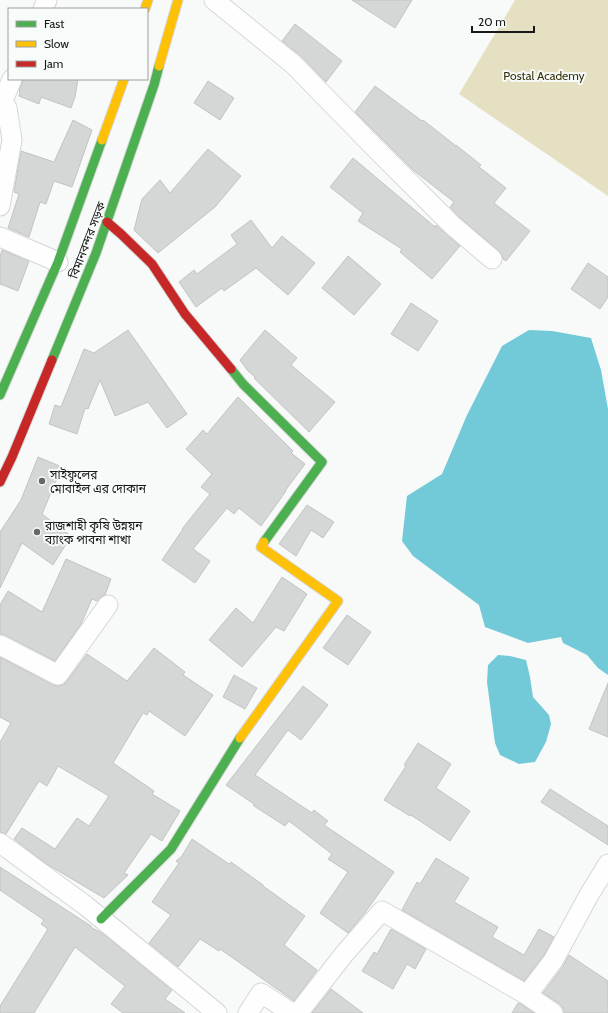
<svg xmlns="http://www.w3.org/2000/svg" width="608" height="1013" font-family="Cabin,'Noto Sans Bengali',sans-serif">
<rect width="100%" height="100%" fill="#f8faf9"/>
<path fill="#e4e0c1" d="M 515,0 L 608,0 L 608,196 L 459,94 Z"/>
<path fill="#72cad9" d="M 529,330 L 552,331 L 591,338 L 601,370 L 608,409 L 608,675 L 598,668 L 587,655 L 563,643 L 561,637 L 528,643 L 485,627 L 479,605 L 413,556 L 402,541 L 407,496 L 442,474 L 467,415 L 502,346 Z
M 498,655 L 510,656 L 526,660 L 530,677 L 533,697 L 549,715 L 551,724 L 546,742 L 535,762 L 519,764 L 500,755 L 495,743 L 487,682 L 488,665 Z"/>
<path fill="#d5d7d6" stroke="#c2c4c3" d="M 352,0 L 412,0 L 395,28 Z
M 295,24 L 342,61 L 326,82 L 301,56 L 282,41 Z
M 23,79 L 78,79 L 75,97 L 71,108 L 41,97 L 39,104 L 19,96 L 20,92 L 19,91 L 22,83 Z
M 208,81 L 234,98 L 220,120 L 194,103 Z
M 375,86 L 422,121 L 423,120 L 456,146 L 456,145 L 481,165 L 479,167 L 506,188 L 494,203 L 530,231 L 506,261 L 503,259 L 502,255 L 499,251 L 459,217 L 450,207 L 454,202 L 413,170 L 355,112 Z
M 73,120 L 92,130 L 72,187 L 54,181 L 46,204 L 40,202 L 29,237 L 8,228 L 19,194 L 14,192 L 21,151 L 54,162 Z
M 208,149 L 241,176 L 215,207 L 158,253 L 134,230 L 142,199 L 160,180 L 170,193 Z
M 353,158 L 435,227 L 436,225 L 460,246 L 432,279 L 400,252 L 402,249 L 358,221 L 363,213 L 330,187 Z
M 251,220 L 272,248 L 282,236 L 315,263 L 288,295 L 256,268 L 224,291 L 222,288 L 196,307 L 179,282 L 194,270 L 197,274 L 237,244 L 231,235 Z
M 2,250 L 29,261 L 18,291 L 0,284 L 0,257 Z
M 348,256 L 381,284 L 354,315 L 322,288 Z
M 588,263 L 608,277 L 608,297 L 600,309 L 571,289 Z
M 411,303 L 438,321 L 418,351 L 391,334 Z
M 128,330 L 187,414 L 167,428 L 148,402 L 115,416 L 100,380 L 88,409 L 85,408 L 77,434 L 49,424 L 55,405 L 61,407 L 84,349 L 94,353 Z
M 265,330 L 297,358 L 291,365 L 335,402 L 309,432 L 254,378 L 255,377 L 248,371 L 240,360 Z
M 238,397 L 293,451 L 291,453 L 305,464 L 285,491 L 286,491 L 261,526 L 239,508 L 234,514 L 227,508 L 193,549 L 210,561 L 195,583 L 162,560 L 183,529 L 182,529 L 210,494 L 201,487 L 212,474 L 186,449 L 203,430 L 207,434 Z
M 38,457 L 62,467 L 42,514 L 71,536 L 53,565 L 22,543 L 0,588 L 0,532 L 21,500 Z
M 307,505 L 334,522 L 323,538 L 311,530 L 296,556 L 279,544 Z
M 66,559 L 111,579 L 105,595 L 99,598 L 97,601 L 92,599 L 81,624 L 55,661 L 5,635 L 0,634 L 0,605 L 8,591 L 42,612 Z
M 282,577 L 307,594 L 284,631 L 276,627 L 242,667 L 209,640 L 236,608 L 253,623 Z
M 347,615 L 371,632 L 348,665 L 323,648 Z
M 154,648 L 185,672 L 183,675 L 213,695 L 185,736 L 149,711 L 147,715 L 143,713 L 113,763 L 154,791 L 152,794 L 180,811 L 162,841 L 151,834 L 124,873 L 128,875 L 104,898 L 45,863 L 14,839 L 22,828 L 55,849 L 77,818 L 89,826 L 109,796 L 58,766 L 47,786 L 39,781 L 6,834 L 0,832 L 0,742 L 11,723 L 0,717 L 0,657 L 53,685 L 58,686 L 63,685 L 67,681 L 87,654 L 127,681 Z
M 234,675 L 257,688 L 245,709 L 223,697 Z
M 608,683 L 608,737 L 589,729 Z
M 303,686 L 328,705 L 301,740 L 288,730 L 255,775 L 312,813 L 314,810 L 328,821 L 324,825 L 394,872 L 364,914 L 348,933 L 320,913 L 348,872 L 328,859 L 332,854 L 289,821 L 285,826 L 254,806 L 254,804 L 226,785 Z
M 418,743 L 451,764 L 436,788 L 470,811 L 450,841 L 411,815 L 410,816 L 384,800 L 406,766 L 404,765 Z
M 550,789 L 608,826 L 608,845 L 541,802 Z
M 192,839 L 229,864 L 231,862 L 263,885 L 263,886 L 305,916 L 284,945 L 317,970 L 294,1001 L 220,949 L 219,951 L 200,939 L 178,967 L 149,943 L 171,915 L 152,902 L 179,863 L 176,861 L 182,856 Z
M 436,858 L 469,878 L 454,902 L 498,927 L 492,937 L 524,955 L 539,929 L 554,937 L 544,955 L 524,981 L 402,910 L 417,882 L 420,884 Z
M 0,867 L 91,926 L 92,928 L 102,933 L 172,990 L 165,999 L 185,1013 L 123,1013 L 111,1004 L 125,986 L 75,947 L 34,1013 L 0,1013 L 0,1006 L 48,929 L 41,924 L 44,920 L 0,890 Z
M 391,929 L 426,949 L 415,969 L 407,964 L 393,989 L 362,971 L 374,952 L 377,954 Z
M 569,955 L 608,981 L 608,1013 L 564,1013 L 563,1008 L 560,1004 L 543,993 L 562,968 Z
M 331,989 L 363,1013 L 312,1013 Z
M 518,1003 L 521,1004 L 534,1013 L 512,1013 Z"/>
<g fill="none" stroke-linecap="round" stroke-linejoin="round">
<defs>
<path id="street" d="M 214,0 L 293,64 L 375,148 L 452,225 L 492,259
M 43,9 L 47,0
M 0,102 L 7,108 L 12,140 L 0,206
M 2,103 L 12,79
M 0,237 L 58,262
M 0,645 L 58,675 L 108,605
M 0,843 L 86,906 L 217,1013
M 527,995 L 553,961 L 589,895 L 608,864
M 248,1013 L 261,993 L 292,1013
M 298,1013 L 345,953 L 382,911 L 527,995 L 553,1013"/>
<path id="fast" d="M 52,360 L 96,253 L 154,85 L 159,66
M 231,369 L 243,384 L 322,462 L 264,542
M 0,395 L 58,262 L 102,140
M 101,919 L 171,849 L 240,738"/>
<path id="slow" d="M 145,9 L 148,0
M 159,66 L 178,0
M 102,140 L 124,79
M 240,738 L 338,601 L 261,547 L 264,542"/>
<path id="jam" d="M 107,222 L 121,234 L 152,264 L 185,314 L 231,369
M 0,482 L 12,457 L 52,360"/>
</defs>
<use href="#street" stroke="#d5d7d6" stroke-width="21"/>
<use href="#fast" stroke="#d5d7d6" stroke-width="11"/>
<use href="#slow" stroke="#d5d7d6" stroke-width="11"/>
<use href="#jam" stroke="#d5d7d6" stroke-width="11"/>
<use href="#street" stroke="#fefefe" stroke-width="19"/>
<use href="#fast" stroke="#4caf50" stroke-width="9"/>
<use href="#slow" stroke="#ffc107" stroke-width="9"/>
<use href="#jam" stroke="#c62828" stroke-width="9"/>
</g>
<g fill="#666766" stroke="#f7fbf9" stroke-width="1.5">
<circle cx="42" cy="481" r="4"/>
<circle cx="37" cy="532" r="4"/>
</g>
<g text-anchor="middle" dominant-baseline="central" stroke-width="4" stroke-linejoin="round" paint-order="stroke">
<g font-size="12" fill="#38320b" stroke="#f7fbf9">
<text x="544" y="75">Postal Academy</text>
</g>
<g font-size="12" fill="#171817" stroke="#f7fbf9">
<text transform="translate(87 240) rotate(-69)">বিমানবন্দর সড়ক</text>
</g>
<g font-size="12" fill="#171817" stroke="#f7fbf9" text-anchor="start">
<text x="50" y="474">সাইফুলের<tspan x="50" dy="14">মোবাইল এর দোকান</tspan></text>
<text x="45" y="525">রাজশাহী কৃষি উন্নয়ন<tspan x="45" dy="14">ব্যাংক পাবনা শাখা</tspan></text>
</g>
</g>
<rect x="8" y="8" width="140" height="72" fill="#f7fbf9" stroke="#9da09f"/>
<rect x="16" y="21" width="20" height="6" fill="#4caf50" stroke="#9da09f"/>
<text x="44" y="28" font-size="12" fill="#171817">Fast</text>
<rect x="16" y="41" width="20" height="6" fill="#ffc107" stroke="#9da09f"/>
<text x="44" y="48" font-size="12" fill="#171817">Slow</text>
<rect x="16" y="61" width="20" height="6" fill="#c62828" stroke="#9da09f"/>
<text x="44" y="68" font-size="12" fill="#171817">Jam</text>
<path d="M472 26v6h62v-6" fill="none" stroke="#171817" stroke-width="2"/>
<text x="478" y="26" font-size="12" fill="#171817" stroke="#f7fbf9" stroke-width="3" paint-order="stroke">20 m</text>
</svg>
